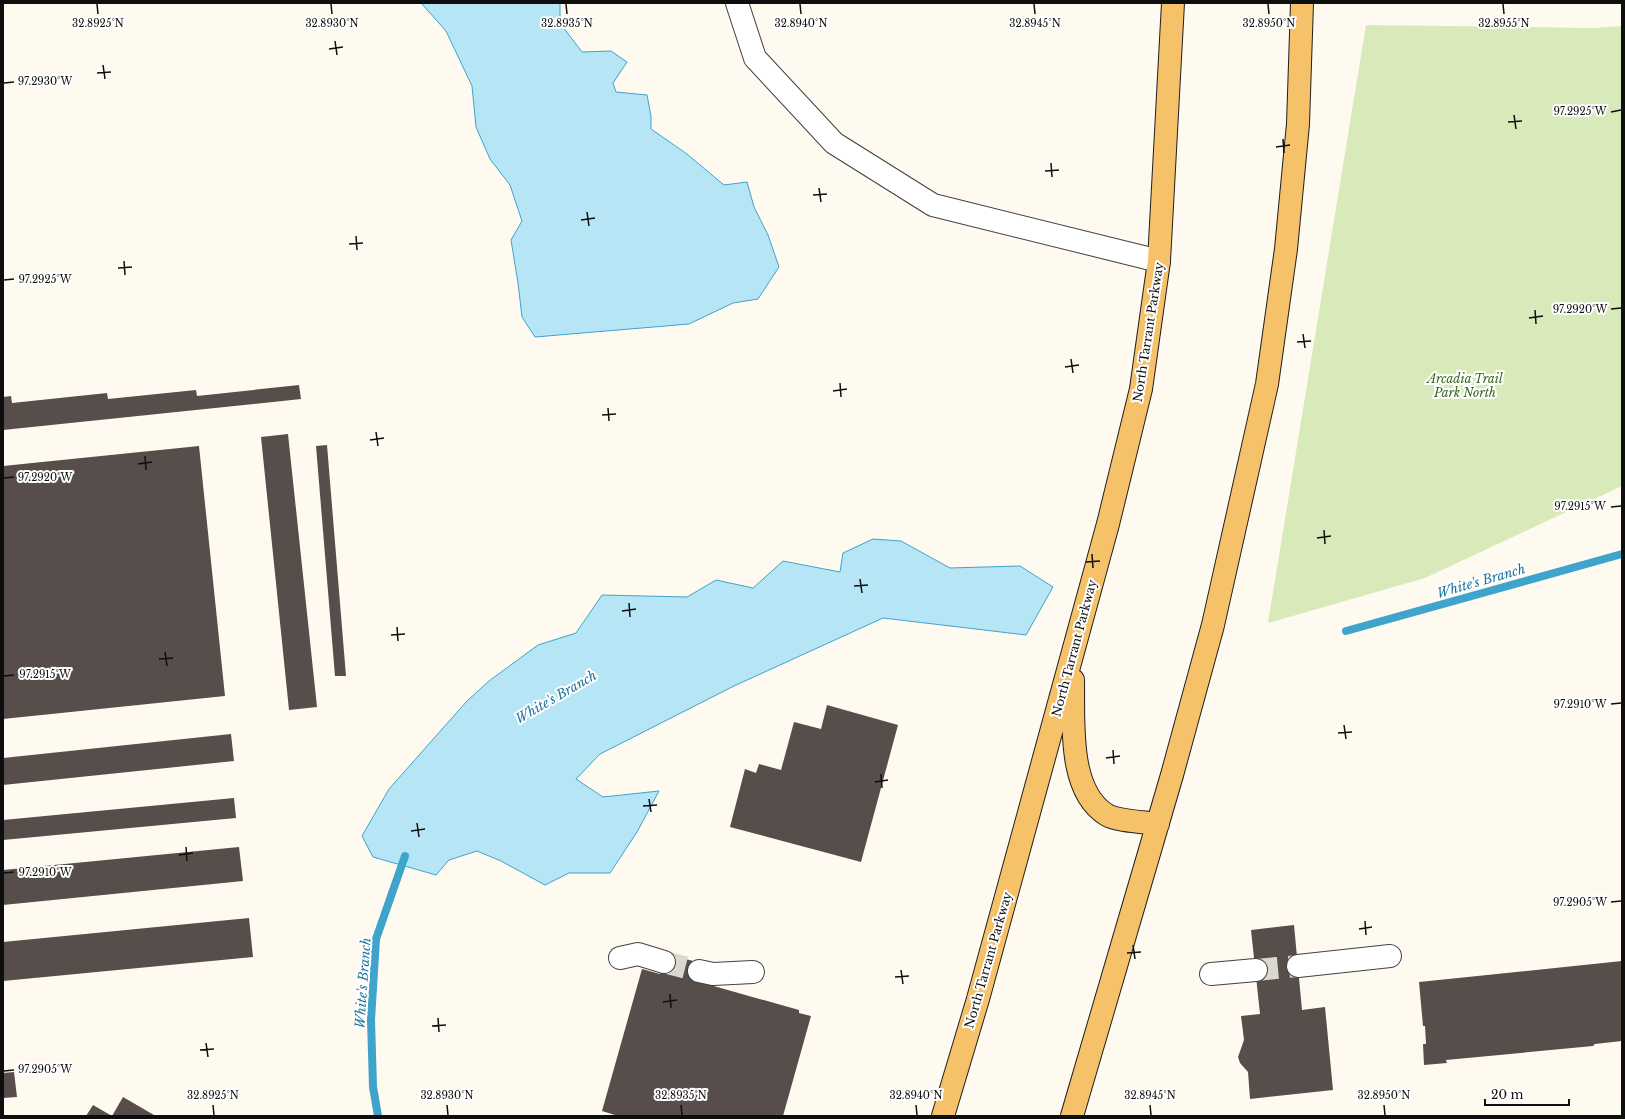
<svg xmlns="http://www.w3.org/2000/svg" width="1625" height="1119" font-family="'Libre Baskerville',serif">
<rect width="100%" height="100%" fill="#fffaf0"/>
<path fill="#d8e9ba" d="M 1366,25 L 1594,28 L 1622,26 L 1622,486 L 1425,578 L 1268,623 Z"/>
<path fill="#b6e5f5" stroke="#3ea4cb" d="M 421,3 L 560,3 L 560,23 L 582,52 L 611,51 L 627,62 L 613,83 L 616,92 L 647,95 L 651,116 L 651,129 L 687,154 L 724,185 L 747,182 L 754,207 L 768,235 L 779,267 L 758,299 L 733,303 L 689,324 L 535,337 L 522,317 L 518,283 L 511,240 L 522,221 L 510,185 L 490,159 L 476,127 L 472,86 L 446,31 Z
M 873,539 L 901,541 L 950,568 L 1020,566 L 1053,587 L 1026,635 L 883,618 L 734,686 L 600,754 L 576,779 L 603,797 L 659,791 L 637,832 L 610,873 L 569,873 L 545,885 L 501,861 L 477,851 L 449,860 L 436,875 L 373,857 L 362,836 L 389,789 L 467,701 L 489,681 L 538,645 L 576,633 L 602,595 L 687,597 L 716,580 L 753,588 L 783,561 L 840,572 L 843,553 Z"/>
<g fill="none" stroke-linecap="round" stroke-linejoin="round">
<path stroke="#3ea4cb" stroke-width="8" d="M 1346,631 L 1622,554
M 378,1116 L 373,1087 L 371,1020 L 376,939 L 405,856"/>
</g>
<path fill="#574e4b" d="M 299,385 L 301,399 L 3,430 L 3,397 L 11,396 L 12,403 L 107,393 L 108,399 L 196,390 L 197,396 Z
M 288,434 L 317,707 L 289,710 L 261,437 Z
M 327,445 L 346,676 L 335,676 L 316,446 Z
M 199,446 L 225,696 L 3,719 L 3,466 Z
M 827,705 L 898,725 L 861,862 L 730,827 L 745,769 L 756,773 L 759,764 L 781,770 L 794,722 L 821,729 Z
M 231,734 L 234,761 L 3,785 L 3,758 Z
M 234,798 L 236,818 L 3,840 L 3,820 Z
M 239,847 L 243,881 L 3,905 L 3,870 Z
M 249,918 L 253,957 L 3,981 L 3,942 Z
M 1294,925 L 1302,1010 L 1325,1007 L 1333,1090 L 1250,1099 L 1248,1072 L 1240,1063 L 1238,1057 L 1244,1040 L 1241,1016 L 1260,1014 L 1251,930 Z
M 666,954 L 701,963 L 696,981 L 799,1010 L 799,1013 L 811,1016 L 783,1116 L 618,1116 L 602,1111 L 642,969 L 660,974 Z
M 1622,961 L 1622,1041 L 1595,1044 L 1593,1046 L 1446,1060 L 1447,1063 L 1424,1065 L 1423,1044 L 1426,1044 L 1425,1026 L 1423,1026 L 1419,982 Z
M 14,1072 L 17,1097 L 3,1098 L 3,1073 Z
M 123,1097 L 154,1115 L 153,1116 L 86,1116 L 93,1105 L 112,1116 Z"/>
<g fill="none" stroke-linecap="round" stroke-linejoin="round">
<path stroke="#dbd7ce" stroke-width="22" stroke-dasharray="22 11" stroke-linecap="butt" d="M 664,962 L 699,971
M 1256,970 L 1298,966"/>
<defs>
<path id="minor" d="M 737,3 L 755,58 L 834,143 L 933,205 L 1159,261
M 620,958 L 638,954 L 664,962
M 1298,966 L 1390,956
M 699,971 L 713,974 L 753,972
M 1211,974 L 1256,970"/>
<path id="major" d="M 1073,680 C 1074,720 1067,791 1107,815 C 1117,821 1145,822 1158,824
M 943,1116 L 978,999 L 1108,524 L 1141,389 L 1159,261 L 1173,3
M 1072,1116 L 1172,775 L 1213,625 L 1267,384 L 1286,249 L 1298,124 L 1302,3"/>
</defs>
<use href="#minor" stroke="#414141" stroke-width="24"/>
<use href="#major" stroke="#1f1f1f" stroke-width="24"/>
<use href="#minor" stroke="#fff" stroke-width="22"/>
<use href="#major" stroke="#f5c269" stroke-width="22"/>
</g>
<path fill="none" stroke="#0e0e0e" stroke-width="1.5" d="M 97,4 L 98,14M 331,4 L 332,14M 566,4 L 567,14M 800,4 L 801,14M 1034,4 L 1035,14M 1268,4 L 1269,14M 1503,4 L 1504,14M 335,41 L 337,55M 329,49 L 343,47M 103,65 L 105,79M 97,73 L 111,72M 4,83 L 14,82M 1611,112 L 1621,110M 1514,115 L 1516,129M 1508,122 L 1522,121M 1283,139 L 1284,153M 1276,147 L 1290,145M 1051,163 L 1052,177M 1045,171 L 1059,170M 819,188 L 821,202M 813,195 L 827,194M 587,212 L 589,226M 581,220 L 595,218M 356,236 L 357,250M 349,244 L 363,243M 124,261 L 125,275M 118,268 L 132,267M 4,280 L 14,279M 1611,309 L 1621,308M 1535,310 L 1536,324M 1529,318 L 1543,316M 1303,334 L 1305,348M 1297,342 L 1311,341M 1071,359 L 1073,373M 1065,367 L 1079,365M 840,383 L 841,397M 833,391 L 847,389M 608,408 L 609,421M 602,415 L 616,414M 376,432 L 378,446M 370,440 L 384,438M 145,456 L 146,470M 138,464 L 152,462M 4,478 L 14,477M 1611,507 L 1621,506M 1324,530 L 1325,544M 1317,538 L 1331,536M 1092,554 L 1093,568M 1086,562 L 1100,561M 860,579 L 862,593M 854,586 L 868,585M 629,603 L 630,617M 622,611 L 636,609M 397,627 L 398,641M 391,635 L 405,634M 165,652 L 167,666M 159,659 L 173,658M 4,676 L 14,675M 1611,704 L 1621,703M 1344,725 L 1346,739M 1338,733 L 1352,732M 1113,750 L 1114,764M 1106,758 L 1120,756M 881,774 L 882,788M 875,782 L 888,780M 649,799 L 651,812M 643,806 L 657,805M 417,823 L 419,837M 411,831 L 425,829M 186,847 L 187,861M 179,855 L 193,853M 4,873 L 14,872M 1611,902 L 1621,901M 1365,921 L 1366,935M 1359,929 L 1372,927M 1133,945 L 1135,959M 1127,953 L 1141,952M 901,970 L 903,984M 895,977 L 909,976M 670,994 L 671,1008M 663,1002 L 677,1000M 438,1018 L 439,1032M 432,1026 L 446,1025M 206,1043 L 208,1057M 200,1050 L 214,1049M 4,1071 L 14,1070M 213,1105 L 214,1115M 447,1105 L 448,1115M 681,1105 L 682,1115M 916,1105 L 917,1115M 1150,1105 L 1151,1115M 1384,1105 L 1385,1115"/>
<g text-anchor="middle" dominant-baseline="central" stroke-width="4" stroke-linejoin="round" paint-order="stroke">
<g font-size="12" fill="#0e0e0e" stroke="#fff">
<text transform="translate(1148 332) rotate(-81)">North Tarrant Parkway</text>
<text transform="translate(1074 648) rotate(-75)">North Tarrant Parkway</text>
<text transform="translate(988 960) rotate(-74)">North Tarrant Parkway</text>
</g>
<g font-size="12" font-style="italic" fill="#37651f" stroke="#fff">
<text x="1465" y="378">Arcadia Trail<tspan x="1465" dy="14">Park North</tspan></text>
</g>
<g font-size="13" font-style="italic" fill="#1a759e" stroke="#fff">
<text transform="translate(1481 581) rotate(-16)">White's Branch</text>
<text transform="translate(556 697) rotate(-30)">White's Branch</text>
<text transform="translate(363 983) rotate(-86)">White's Branch</text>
</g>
</g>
<g font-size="10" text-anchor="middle" fill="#0e0e0e" stroke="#fff" stroke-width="4" stroke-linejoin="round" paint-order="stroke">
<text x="98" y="27">32.8925°N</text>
<text x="332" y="27">32.8930°N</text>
<text x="567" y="27">32.8935°N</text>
<text x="801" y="27">32.8940°N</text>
<text x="1035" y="27">32.8945°N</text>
<text x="1269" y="27">32.8950°N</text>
<text x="1504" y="27">32.8955°N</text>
<text x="45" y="85">97.2930°W</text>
<text x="1580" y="115">97.2925°W</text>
<text x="45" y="283">97.2925°W</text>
<text x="1580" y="313">97.2920°W</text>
<text x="45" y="481">97.2920°W</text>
<text x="1580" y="510">97.2915°W</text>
<text x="45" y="678">97.2915°W</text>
<text x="1580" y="708">97.2910°W</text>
<text x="45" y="876">97.2910°W</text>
<text x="1580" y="906">97.2905°W</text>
<text x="45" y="1073">97.2905°W</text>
<text x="213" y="1099">32.8925°N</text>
<text x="447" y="1099">32.8930°N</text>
<text x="681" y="1099">32.8935°N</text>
<text x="916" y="1099">32.8940°N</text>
<text x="1150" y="1099">32.8945°N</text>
<text x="1384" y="1099">32.8950°N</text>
</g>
<rect width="1625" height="1119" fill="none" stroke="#0e0e0e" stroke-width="8"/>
<path d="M1485 1099v6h84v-6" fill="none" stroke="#0e0e0e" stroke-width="2"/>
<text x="1491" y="1099" font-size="12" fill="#0e0e0e" stroke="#ffffff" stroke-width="3" paint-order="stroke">20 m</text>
</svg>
